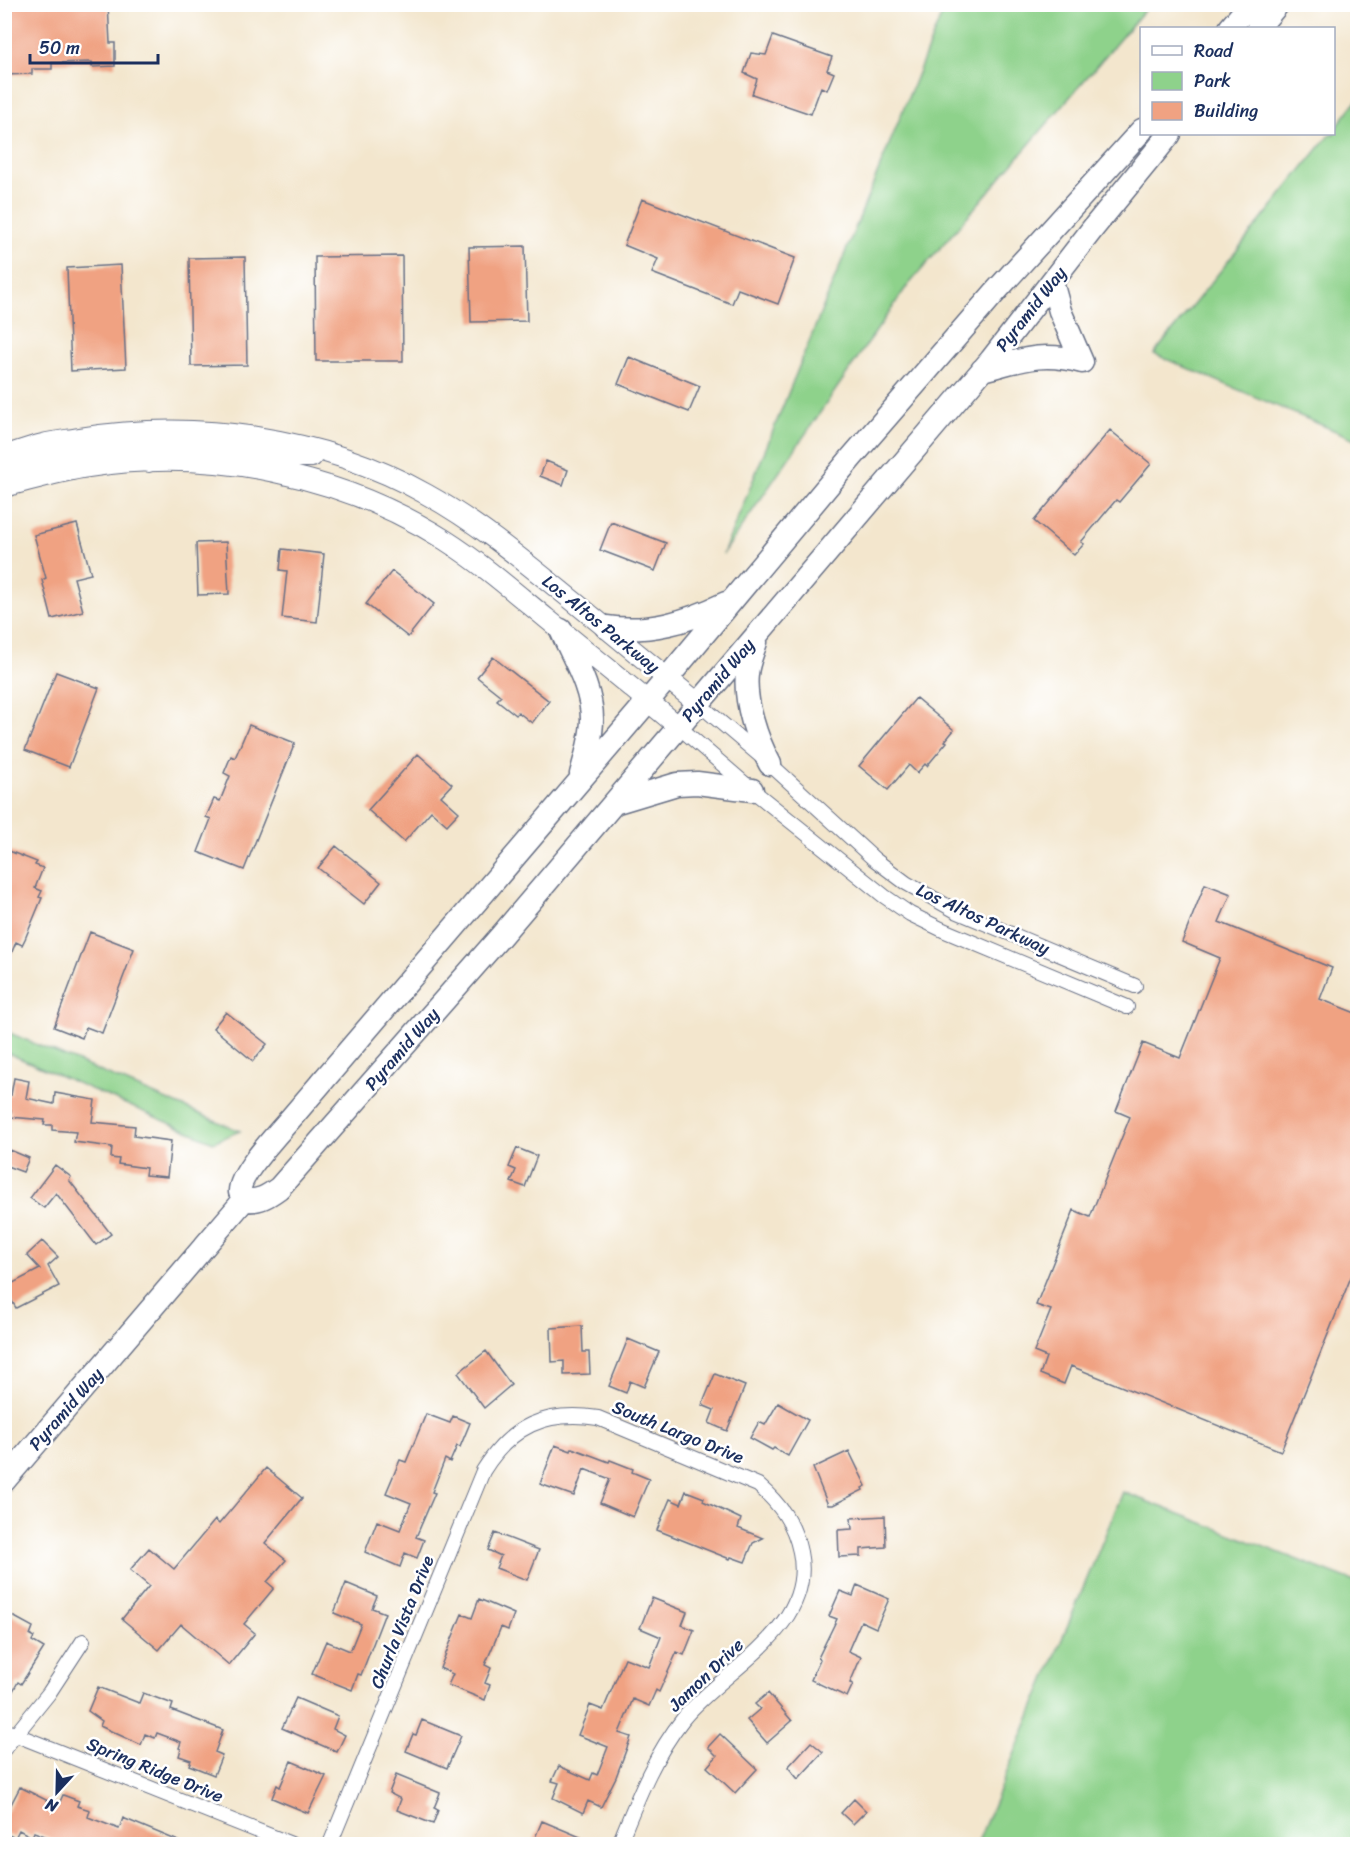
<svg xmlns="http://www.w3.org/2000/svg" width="1362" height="1849" font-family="Sriracha,sans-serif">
<rect width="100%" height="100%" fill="#fff"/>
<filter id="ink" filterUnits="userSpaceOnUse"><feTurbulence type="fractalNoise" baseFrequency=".0167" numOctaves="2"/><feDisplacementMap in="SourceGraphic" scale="12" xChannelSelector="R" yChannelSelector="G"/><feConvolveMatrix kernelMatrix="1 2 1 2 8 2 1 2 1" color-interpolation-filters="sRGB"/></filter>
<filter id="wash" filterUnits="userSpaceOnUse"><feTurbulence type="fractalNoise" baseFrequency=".008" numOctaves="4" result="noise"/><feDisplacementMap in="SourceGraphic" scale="24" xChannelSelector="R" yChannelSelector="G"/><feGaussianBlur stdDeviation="1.35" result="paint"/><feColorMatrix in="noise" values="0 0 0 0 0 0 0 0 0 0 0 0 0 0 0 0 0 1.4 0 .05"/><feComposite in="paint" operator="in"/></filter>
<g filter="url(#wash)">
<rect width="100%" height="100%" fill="#f3e6cd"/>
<path fill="#8ed28b" stroke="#548074" stroke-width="1.5" d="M 946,4 L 1149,5 L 905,289 L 723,554 Z
M 1357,100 L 1357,440 L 1154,354 L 1330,134 L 1334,134 L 1334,130 Z
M 5,1031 L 240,1131 L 213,1142 L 5,1052 Z
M 1123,1492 L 1357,1583 L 1357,1844 L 977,1844 Z"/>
<g id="blocks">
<path fill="#f0a282" d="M 4,4 L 108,4 L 110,43 L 115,43 L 115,66 L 92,67 L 92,62 L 52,63 L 52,69 L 32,69 L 32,74 L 4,75 Z
M 773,36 L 832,57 L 827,70 L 834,73 L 827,90 L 821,87 L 811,114 L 752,94 L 757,79 L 744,73 L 751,53 L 766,55 Z
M 642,199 L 795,258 L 778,304 L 738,289 L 732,304 L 652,273 L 658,259 L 624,245 Z
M 525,246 L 527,321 L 471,322 L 469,247 Z
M 402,256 L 403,361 L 316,361 L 315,257 Z
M 245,257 L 247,365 L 191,366 L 189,258 Z
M 121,265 L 126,368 L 71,371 L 67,268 Z
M 629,357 L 700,386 L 689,412 L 618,384 Z
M 1110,430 L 1151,464 L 1119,502 L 1116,500 L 1081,542 L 1084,544 L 1074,555 L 1034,521 Z
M 546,461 L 568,470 L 563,485 L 540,476 Z
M 611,522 L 666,543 L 655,571 L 600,550 Z
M 77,524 L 91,574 L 74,578 L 83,611 L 52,619 L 42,580 L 46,578 L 34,535 Z
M 226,542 L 229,594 L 198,595 L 196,543 Z
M 282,549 L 324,554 L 317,622 L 282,618 L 287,571 L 280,570 Z
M 392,571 L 434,604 L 408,637 L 366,604 Z
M 493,657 L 549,701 L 532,723 L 518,712 L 516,715 L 497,700 L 501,696 L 477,677 Z
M 56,672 L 99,688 L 69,767 L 25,750 Z
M 916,698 L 954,730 L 945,741 L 947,742 L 927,766 L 925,764 L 917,773 L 909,765 L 888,790 L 859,766 Z
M 249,725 L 295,743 L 244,870 L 198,852 L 211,819 L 206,817 L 214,799 L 220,801 L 230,776 L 224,773 L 231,756 L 235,758 Z
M 418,754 L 452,784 L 441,796 L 459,812 L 447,825 L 431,811 L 404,842 L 368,810 Z
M 336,846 L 381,882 L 364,904 L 318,868 Z
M 4,849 L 37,862 L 35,865 L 43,868 L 35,888 L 42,891 L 39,897 L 42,898 L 25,939 L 22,945 L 16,942 L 5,969 Z
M 1205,884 L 1231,894 L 1219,922 L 1332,968 L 1320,999 L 1358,1014 L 1358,1280 L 1351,1277 L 1281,1451 L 1071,1366 L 1064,1384 L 1040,1374 L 1046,1357 L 1034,1352 L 1051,1310 L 1036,1305 L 1074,1210 L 1090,1217 L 1130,1117 L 1116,1111 L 1143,1043 L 1180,1058 L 1220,958 L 1182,942 Z
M 90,932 L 134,949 L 102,1033 L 86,1027 L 82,1038 L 54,1027 Z
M 226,1012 L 267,1044 L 253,1061 L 213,1028 Z
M 14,1078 L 29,1081 L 26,1098 L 54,1104 L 55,1093 L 95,1100 L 92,1122 L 135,1126 L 134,1136 L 171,1141 L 167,1177 L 145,1175 L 146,1168 L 118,1164 L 119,1159 L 111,1158 L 112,1147 L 74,1142 L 76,1132 L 52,1130 L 52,1125 L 44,1125 L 45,1120 L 10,1117 L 11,1111 L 6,1109 L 8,1094 L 11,1095 Z
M 517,1148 L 537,1156 L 525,1187 L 511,1182 L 516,1170 L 509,1167 Z
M 10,1150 L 29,1158 L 23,1172 L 4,1165 Z
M 55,1165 L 71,1177 L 69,1180 L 111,1234 L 96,1245 L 56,1193 L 44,1208 L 30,1198 Z
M 42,1241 L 58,1257 L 48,1266 L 59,1286 L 16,1308 L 7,1292 L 11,1289 L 9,1285 L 40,1269 L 27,1255 Z
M 582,1326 L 583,1352 L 589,1352 L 590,1374 L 564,1375 L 564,1361 L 552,1362 L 551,1328 Z
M 628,1339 L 659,1352 L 644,1387 L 630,1381 L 626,1393 L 609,1386 Z
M 486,1351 L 511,1385 L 484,1408 L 458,1373 Z
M 715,1374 L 745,1386 L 727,1431 L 709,1423 L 714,1410 L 702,1405 Z
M 778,1403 L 808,1420 L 788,1456 L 774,1448 L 772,1450 L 750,1438 L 759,1422 L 765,1425 Z
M 426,1414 L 450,1423 L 453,1416 L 470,1423 L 460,1447 L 457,1446 L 450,1462 L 445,1459 L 432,1492 L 435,1493 L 416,1537 L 424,1540 L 417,1558 L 405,1553 L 400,1567 L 365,1552 L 377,1521 L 400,1530 L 411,1503 L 386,1493 L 400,1460 L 406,1462 Z
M 555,1445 L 571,1451 L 572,1448 L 609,1462 L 610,1460 L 633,1469 L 632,1472 L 649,1479 L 633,1517 L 600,1503 L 610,1479 L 584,1469 L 574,1496 L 540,1484 Z
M 849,1451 L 866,1486 L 862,1488 L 863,1490 L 833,1505 L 828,1505 L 813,1468 Z
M 266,1468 L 302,1498 L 265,1543 L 286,1560 L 267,1582 L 274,1588 L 244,1624 L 255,1633 L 229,1665 L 181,1624 L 159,1650 L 122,1619 L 149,1586 L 130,1570 L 149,1548 L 174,1569 L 215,1520 L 219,1524 Z
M 686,1491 L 704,1498 L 703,1501 L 741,1519 L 738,1528 L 763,1538 L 753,1543 L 745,1562 L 731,1557 L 730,1559 L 657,1530 L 670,1499 L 681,1504 Z
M 885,1516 L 886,1547 L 861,1549 L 861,1556 L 839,1557 L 838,1530 L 852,1529 L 851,1518 Z
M 495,1533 L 539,1550 L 527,1580 L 496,1568 L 501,1556 L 488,1550 Z
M 346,1583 L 377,1596 L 372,1608 L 385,1613 L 361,1675 L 358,1674 L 352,1690 L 312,1674 L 326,1641 L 350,1651 L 361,1624 L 334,1613 Z
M 857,1585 L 889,1599 L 876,1628 L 861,1621 L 848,1651 L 861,1657 L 850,1683 L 853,1684 L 847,1697 L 811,1680 L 820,1659 L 818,1658 L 837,1619 L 829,1616 L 840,1591 L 853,1596 Z
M 652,1598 L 687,1612 L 682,1625 L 694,1630 L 684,1655 L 677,1652 L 659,1692 L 656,1690 L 649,1706 L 633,1699 L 619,1733 L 631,1737 L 616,1777 L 601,1807 L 588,1801 L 583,1813 L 553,1798 L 559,1783 L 552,1781 L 559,1766 L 590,1780 L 593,1773 L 597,1775 L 608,1747 L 578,1735 L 590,1705 L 603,1710 L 625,1658 L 649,1667 L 661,1637 L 640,1628 Z
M 479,1599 L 514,1614 L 508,1630 L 501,1627 L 485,1665 L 491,1668 L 485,1683 L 490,1685 L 485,1700 L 448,1685 L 453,1674 L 440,1668 L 462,1614 L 472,1618 Z
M 9,1614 L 33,1627 L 30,1635 L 34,1637 L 32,1641 L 44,1648 L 21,1684 L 18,1682 L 4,1707 L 4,1623 Z
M 98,1687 L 139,1703 L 143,1693 L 173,1704 L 171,1710 L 223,1730 L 215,1752 L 222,1755 L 214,1775 L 189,1765 L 191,1760 L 179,1756 L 181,1749 L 179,1748 L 181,1742 L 157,1733 L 155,1738 L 145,1734 L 141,1745 L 100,1726 L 102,1721 L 88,1711 Z
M 768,1693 L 792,1721 L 767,1743 L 747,1720 L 760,1709 L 755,1704 Z
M 296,1698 L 338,1716 L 333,1729 L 345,1735 L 337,1752 L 282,1728 Z
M 422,1720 L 461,1736 L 447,1768 L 406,1751 L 413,1734 L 416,1735 Z
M 720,1734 L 757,1769 L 735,1793 L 707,1767 L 717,1756 L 708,1747 Z
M 811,1742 L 823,1752 L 798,1779 L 788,1767 Z
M 291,1761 L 326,1776 L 308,1813 L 272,1798 L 277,1785 L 280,1787 Z
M 396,1775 L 440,1793 L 434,1808 L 438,1810 L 433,1824 L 397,1810 L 401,1799 L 389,1793 Z
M 20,1787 L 58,1806 L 63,1795 L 79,1801 L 77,1806 L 90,1810 L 88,1817 L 119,1829 L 123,1818 L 188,1845 L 69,1845 L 34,1832 L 32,1837 L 19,1830 L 15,1838 L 4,1833 L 4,1818 Z
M 854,1799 L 866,1811 L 853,1824 L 841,1813 Z
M 542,1821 L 597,1844 L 597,1845 L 532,1845 Z"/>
</g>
</g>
<g filter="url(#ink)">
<use href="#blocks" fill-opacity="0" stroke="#676f85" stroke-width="1.5"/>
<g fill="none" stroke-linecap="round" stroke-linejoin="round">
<defs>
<path id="street" d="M 699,704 L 770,764 L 874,859 L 906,883 L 956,911 L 1135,986
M 679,727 L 752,790 L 884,896 L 910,914 L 943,930 L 1127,1007
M 4,1730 L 291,1844
M 4,1749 L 49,1693 L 83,1641
M 330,1844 L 483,1471 C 511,1426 545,1410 598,1418 L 758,1485 C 780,1504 794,1523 800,1552 C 816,1629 723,1669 683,1719 C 653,1757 637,1800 619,1844"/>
<path id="secondary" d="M 4,456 C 17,452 30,447 43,444 C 55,441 67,440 79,438 C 195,419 323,436 426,494 C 475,521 519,557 562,592 C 608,629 653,667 699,704
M 149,462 L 158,452 L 167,446 L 186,444 L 248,450 L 285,457 L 312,457
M 4,481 L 14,471 L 32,464 L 69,456 L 142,446 L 165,432
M 4,487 C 32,480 60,471 88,467 C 211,448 340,474 445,540 C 481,563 513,591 546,618 C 590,654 635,690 679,727"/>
<path id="primary" d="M 1230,28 L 1250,4
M 1258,28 L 1278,4
M 1052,282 L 1060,311 L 1082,362
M 982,370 C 1021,360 1042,351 1082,362
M 606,627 C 649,633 687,622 726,603
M 561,630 C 573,658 592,688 592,719 C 592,737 586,756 581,774
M 756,642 C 753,652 748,663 747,674 C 744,702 757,740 770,764
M 614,803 L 677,784 L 697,783 L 752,790
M 244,1200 C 259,1202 268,1196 279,1188 L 500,937 L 938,422 L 991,360 L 1094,227 L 1170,134
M 244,1200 C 243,1197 241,1195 240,1192 C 238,1175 280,1131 292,1117 L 659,688 L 852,457 L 997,290 L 1142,130
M 4,1481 L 244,1200"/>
</defs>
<use href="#street" stroke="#676f85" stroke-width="16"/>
<use href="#secondary" stroke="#676f85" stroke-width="22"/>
<use href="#primary" stroke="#676f85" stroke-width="25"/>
<use href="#street" stroke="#fff" stroke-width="14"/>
<use href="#secondary" stroke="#fff" stroke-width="20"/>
<use href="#primary" stroke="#fff" stroke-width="22"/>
</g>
</g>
<g text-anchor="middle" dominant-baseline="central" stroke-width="5" stroke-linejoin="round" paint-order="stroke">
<g font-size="18" fill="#1b2f5e" stroke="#fff">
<text transform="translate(1031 309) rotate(-52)">Pyramid Way</text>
<text transform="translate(601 624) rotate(39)">Los Altos Parkway</text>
<text transform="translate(718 680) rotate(-50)">Pyramid Way</text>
<text transform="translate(983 919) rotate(25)">Los Altos Parkway</text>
<text transform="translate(402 1049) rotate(-49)">Pyramid Way</text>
<text transform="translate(66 1409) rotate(-49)">Pyramid Way</text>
<text transform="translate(678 1432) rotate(22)">South Largo Drive</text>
<text transform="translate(402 1622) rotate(-68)">Churla Vista Drive</text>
<text transform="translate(706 1675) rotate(-44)">Jamon Drive</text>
<text transform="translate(155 1770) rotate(22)">Spring Ridge Drive</text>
</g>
</g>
<rect width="1362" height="1849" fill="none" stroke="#fff" stroke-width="24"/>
<rect x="1140" y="27" width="195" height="108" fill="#ffffff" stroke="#a4acbf" stroke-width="1.5"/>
<rect x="1152" y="46" width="30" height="9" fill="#ffffff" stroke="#a4acbf" stroke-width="1.5"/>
<text x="1194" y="57" font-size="18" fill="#1b2f5e">Road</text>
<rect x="1152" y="72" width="30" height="18" fill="#8ed28b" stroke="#a4acbf" stroke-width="1.5"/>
<text x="1194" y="87" font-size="18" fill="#1b2f5e">Park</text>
<rect x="1152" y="102" width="30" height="18" fill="#f0a282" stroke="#a4acbf" stroke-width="1.5"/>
<text x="1194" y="117" font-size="18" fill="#1b2f5e">Building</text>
<g transform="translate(57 1792) rotate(202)" stroke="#ffffff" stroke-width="4.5" paint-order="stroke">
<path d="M0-4.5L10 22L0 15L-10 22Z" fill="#1b2f5e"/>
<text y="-9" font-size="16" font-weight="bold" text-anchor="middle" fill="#1b2f5e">N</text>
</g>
<path d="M30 54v9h128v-9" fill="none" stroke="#1b2f5e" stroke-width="3"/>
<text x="39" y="54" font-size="18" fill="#1b2f5e" stroke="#ffffff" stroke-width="4.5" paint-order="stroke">50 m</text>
</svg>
